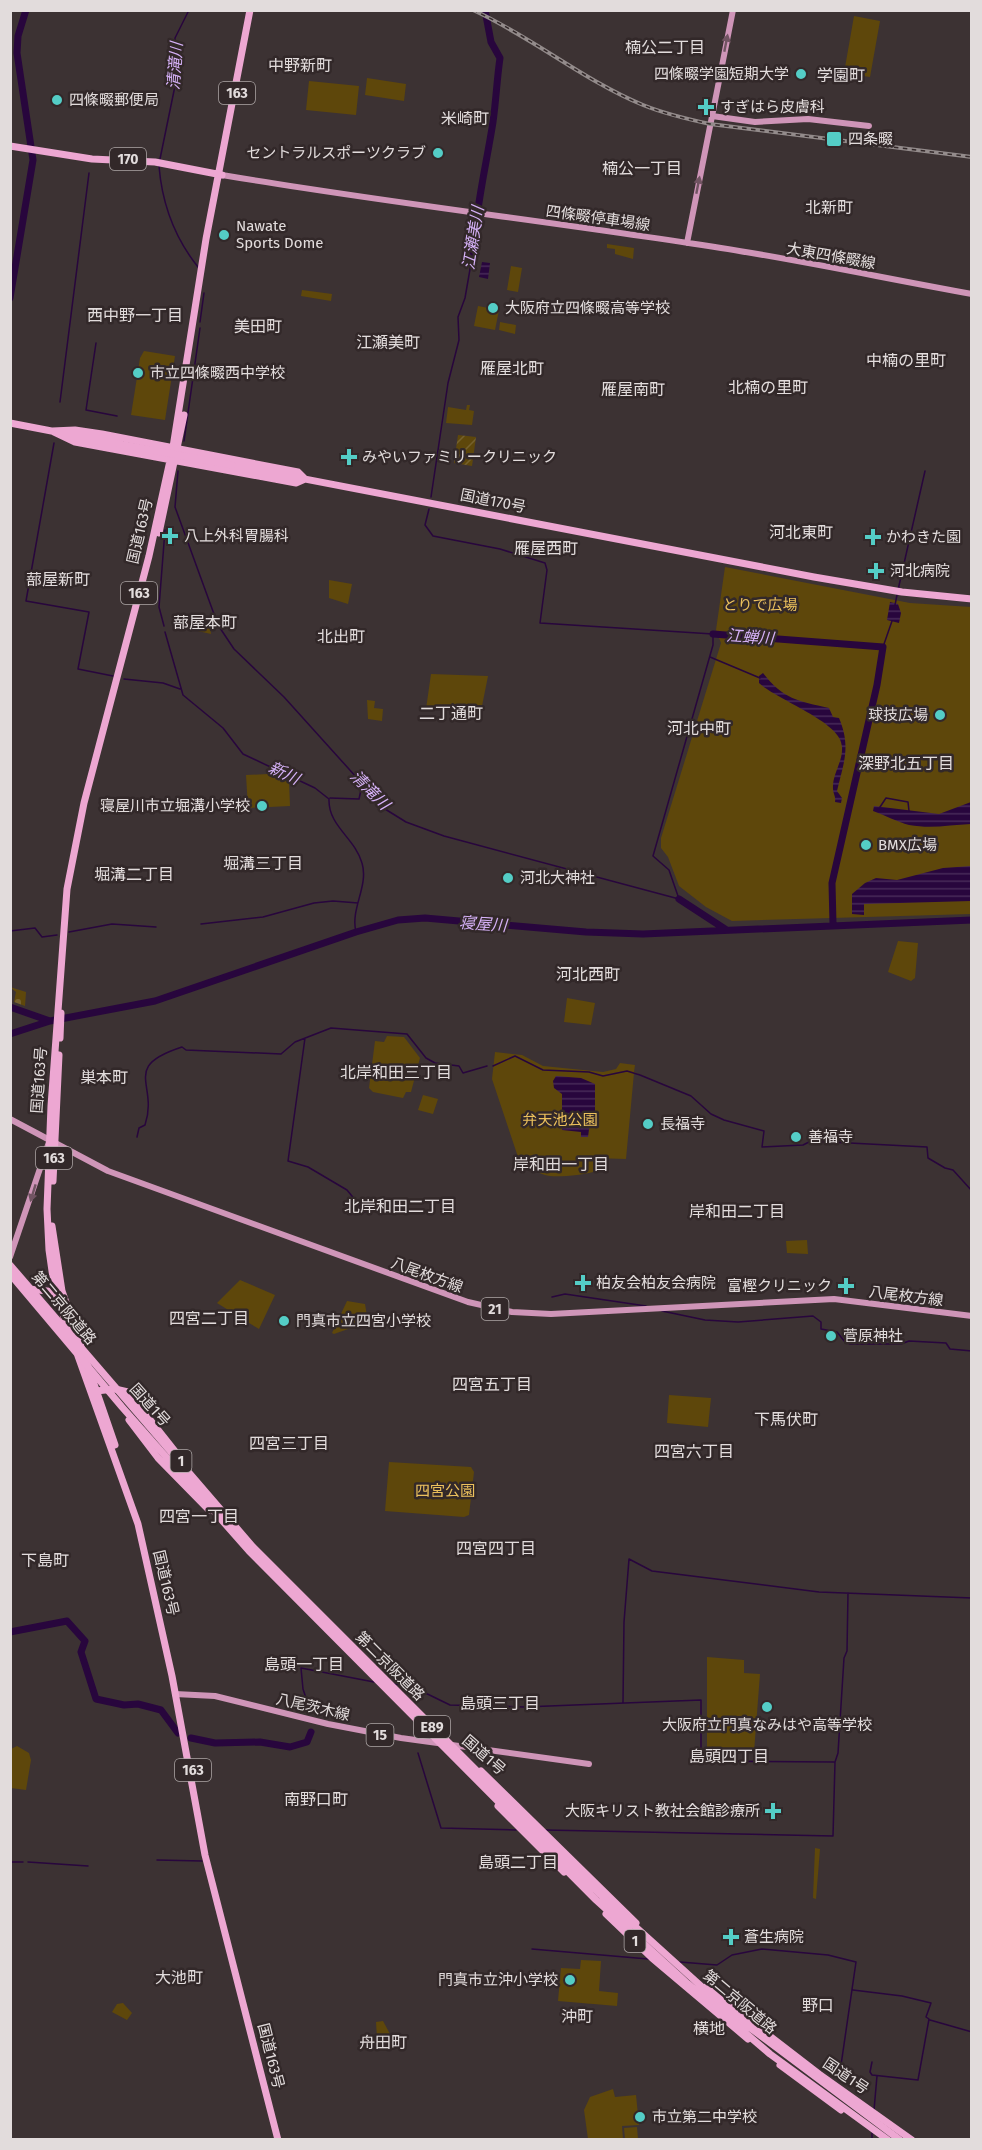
<svg xmlns="http://www.w3.org/2000/svg" width="982" height="2150" font-family="'Fira Sans','Noto Sans JP',sans-serif">
<defs>
<pattern id="cemetery-stones" width="16" height="16" patternUnits="userSpaceOnUse" patternTransform="scale(1.5)"><rect width="16" height="16" fill="#5e470b"/><path d="M2 7V4a2 2 0 0 1 4 0v3zM10 15v-3a2 2 0 0 1 4 0v3z" fill="#75612e"/></pattern>
<pattern id="garden-furrows" width="10" height="10" patternUnits="userSpaceOnUse" patternTransform="scale(1.5)"><rect width="10" height="10" fill="#5e470b"/><path d="M-1 1l2-2M0 10L10 0M9 11l2-2" fill="none" stroke="#75612e"/></pattern>
<pattern id="water-rules" width="6" height="5" patternUnits="userSpaceOnUse" patternTransform="scale(1.5)"><rect width="6" height="5" fill="#28063d"/><path d="M0 2.5h6" fill="none" stroke="#472a58"/></pattern>
</defs>
<rect width="100%" height="100%" fill="#3c3233"/>
<path fill="url(#cemetery-stones)" d="M 10,987 L 26,992 L 25,1006 L 14,1002 L 16,992 Z"/>
<path fill="#5e470b" d="M 854,16 L 880,21 L 870,77 L 844,73 Z
M 367,78 L 406,84 L 404,101 L 365,95 Z
M 309,81 L 359,86 L 356,115 L 306,110 Z
M 607,244 L 634,248 L 633,259 L 615,254 L 615,249 L 607,248 Z
M 511,266 L 522,268 L 518,292 L 507,290 Z
M 302,290 L 332,294 L 331,301 L 301,296 Z
M 478,306 L 499,310 L 495,330 L 474,326 Z
M 500,322 L 516,325 L 515,334 L 499,330 Z
M 144,351 L 175,356 L 165,420 L 131,415 L 140,358 Z
M 467,405 L 470,405 L 469,410 L 474,411 L 472,425 L 446,423 L 448,407 L 466,410 Z
M 725,567 L 910,603 L 971,607 L 971,914 L 732,921 L 706,907 L 679,886 L 668,857 L 661,848 L 661,838 L 721,643 L 716,630 Z
M 329,580 L 352,584 L 348,604 L 329,598 Z
M 198,617 L 209,618 L 211,634 L 198,631 Z
M 431,674 L 488,676 L 481,711 L 426,709 Z
M 367,700 L 375,701 L 374,708 L 383,709 L 382,721 L 368,719 Z
M 268,774 L 289,781 L 290,806 L 248,808 L 246,775 Z
M 898,941 L 918,943 L 915,978 L 911,981 L 888,972 Z
M 567,998 L 595,1003 L 591,1025 L 564,1022 Z
M 387,1036 L 404,1037 L 420,1058 L 411,1092 L 406,1092 L 403,1098 L 373,1092 L 369,1088 L 375,1041 L 384,1042 Z
M 495,1052 L 522,1055 L 543,1066 L 603,1072 L 616,1069 L 620,1063 L 635,1065 L 634,1072 L 646,1077 L 634,1073 L 626,1159 L 595,1158 L 593,1172 C 584,1175 553,1178 545,1175 C 537,1172 531,1169 522,1169 L 492,1079 Z
M 423,1095 L 438,1099 L 433,1114 L 418,1110 Z
M 807,1240 L 808,1254 L 787,1253 L 786,1241 Z
M 240,1280 L 275,1295 L 259,1329 L 217,1303 Z
M 347,1301 L 365,1304 L 368,1322 L 334,1334 L 332,1333 Z
M 669,1395 L 711,1398 L 708,1427 L 667,1423 Z
M 389,1462 L 471,1467 L 474,1472 L 469,1515 L 464,1517 L 385,1511 Z
M 707,1657 L 744,1660 L 744,1673 L 760,1674 L 754,1752 L 707,1750 Z
M 17,1746 L 29,1753 L 31,1760 L 26,1790 L 11,1788 L 11,1749 Z
M 815,1848 L 820,1849 L 816,1899 L 813,1898 Z
M 581,1960 L 601,1961 L 599,1991 L 618,1993 L 617,2006 L 558,2001 L 561,1968 L 580,1969 Z
M 123,2003 L 132,2013 L 127,2020 L 112,2012 L 117,2004 Z
M 383,2021 L 390,2034 L 377,2038 L 376,2022 Z
M 613,2089 L 615,2097 L 636,2095 L 639,2125 L 622,2126 L 623,2139 L 588,2139 L 584,2110 L 590,2097 Z
M 637,2127 L 638,2139 L 625,2139 L 624,2128 Z"/>
<path fill="url(#garden-furrows)" d="M 458,435 L 476,437 L 472,466 L 454,463 Z"/>
<path fill="url(#water-rules)" d="M 482,262 L 490,263 L 488,279 L 479,277 Z
M 890,602 L 898,604 L 901,613 L 899,623 L 887,620 Z
M 763,673 C 783,699 798,701 829,708 L 833,717 L 839,718 C 851,746 844,762 837,791 L 842,798 L 841,803 L 835,802 C 836,796 833,794 833,789 C 832,774 843,762 842,747 C 842,722 778,701 759,683 L 759,676 Z
M 971,802 L 971,824 C 950,825 931,829 909,825 C 897,822 885,815 873,811 L 874,806 L 939,814 Z
M 971,866 L 971,901 L 864,904 L 864,915 L 852,914 L 852,894 L 865,883 L 876,878 L 897,880 L 943,868 Z
M 556,1076 L 581,1078 L 595,1084 L 595,1114 L 591,1114 L 588,1137 L 581,1137 L 581,1132 L 562,1130 L 562,1094 L 554,1088 L 553,1081 Z"/>
<g fill="none" stroke-linecap="round" stroke-linejoin="round">
<path stroke="#28063d" stroke-width="1.5" d="M 970,10 L 972,12
M 160,159 L 176,81 L 175,38 L 189,10
M 159,166 C 162,203 174,237 198,267
M 200,322 L 204,293
M 96,343 L 86,410 L 117,416
M 60,402 L 89,173
M 184,441 L 200,328
M 54,443 L 26,601 L 89,612 L 78,669 L 113,676
M 178,471 L 175,507 L 218,625 L 234,649 L 284,697 L 385,809 L 406,822 L 444,836 L 679,899 L 669,870 L 653,856 L 713,645 L 713,634 L 540,623 L 547,570 L 545,563 L 500,549 L 433,536 L 425,525 L 429,509
M 431,497 L 448,383 L 459,340 L 458,317 L 465,298 L 473,252
M 898,590 L 925,471
M 895,605 L 897,595
M 164,626 L 159,607 L 165,530
M 165,632 L 183,695 L 223,728 L 243,754 L 315,788 L 329,799 C 328,826 355,838 362,863 C 369,886 350,909 356,932
M 883,647 L 892,621
M 710,657 L 760,678
M 124,679 L 163,683 L 180,689
M 330,798 L 359,799 L 362,785
M 880,807 L 886,798 L 908,802 L 909,811
M 201,924 L 263,917 L 314,903 L 333,901 L 358,903
M 10,931 L 35,928 L 42,937 L 57,935
M 69,932 L 112,924 L 156,927
M 305,1038 L 288,1161 L 308,1167 L 347,1190 L 365,1212
M 493,1066 L 515,1056 L 543,1070 L 589,1072 L 603,1076 L 627,1071 L 640,1075 L 691,1096 L 711,1114 L 724,1120 L 764,1131 L 762,1147 L 803,1145 L 811,1141 L 927,1147 L 928,1158 L 945,1168 L 953,1170 L 972,1191
M 137,1137 L 139,1128 L 145,1125 C 159,1084 120,1067 182,1047 L 186,1050 L 281,1054 L 295,1042 L 331,1028 L 407,1034 L 426,1058 L 435,1063 L 459,1066 L 463,1073 L 487,1066
M 552,1297 L 565,1294 L 646,1306
M 662,1311 L 705,1320 L 738,1322 L 813,1316 L 821,1322 L 821,1329 L 837,1332 L 845,1342 L 850,1344 L 901,1344 L 909,1341 L 946,1343 L 950,1349 L 972,1351
M 394,1684 L 411,1686 L 450,1705 L 524,1707 L 701,1700 L 701,1761 L 834,1762
M 623,1702 L 624,1622 L 629,1559 L 652,1571 L 819,1592 L 972,1598
M 309,1707 L 303,1689 L 301,1668 L 374,1682
M 311,1732 L 313,1732
M 418,1753 L 441,1828 L 516,1830
M 545,1830 L 833,1836 L 835,1762 L 838,1753 L 844,1658 L 847,1651 L 848,1593
M 157,1860 L 202,1861
M 10,1862 L 23,1862
M 28,1862 L 88,1866
M 532,1949 L 648,1959
M 680,1962 L 717,1965 L 732,1955 L 762,1949 L 828,1955 L 856,1962 L 840,2072
M 853,1990 L 902,1996 L 931,2003 L 926,2017 L 929,2019 L 918,2080 L 872,2075 L 870,2072 L 872,2062
M 930,2020 L 972,2032
M 874,2110 L 877,2076
M 872,2140 L 872,2133"/>
<path stroke="#28063d" stroke-width="7" d="M 473,252 C 476,207 486,166 493,122 C 496,101 497,78 500,58 L 491,42 L 485,10
M 10,298 L 33,160 L 17,53 L 18,36 L 26,10
M 713,634 L 883,647 L 877,685 L 832,883 L 833,924
M 679,899 L 725,929
M 10,1007 L 50,1021
M 10,1034 L 50,1021 L 155,1001 L 356,932 L 398,920 L 425,918 L 586,932 L 643,934 L 972,920
M 10,1632 L 67,1621 L 85,1641 L 81,1652 L 96,1699 L 124,1705 L 138,1704 L 161,1710 L 178,1733
M 191,1738 L 215,1743 L 260,1742 L 290,1747 L 307,1742 L 311,1732"/>
<path stroke="#cf95b8" stroke-width="6" d="M 712,116 L 755,122 L 808,119 L 869,126
M 222,175 C 388,203 555,222 721,248 C 805,261 888,279 972,294
M 687,243 L 733,10
M 10,1119 L 108,1171 L 468,1302 L 512,1312 L 551,1314 L 834,1299 L 972,1316
M 10,1257 L 49,1142
M 175,1694 L 215,1696 L 328,1724 L 401,1738 L 589,1764"/>
<path stroke="#eda7d2" stroke-width="7" d="M 10,146 L 92,159 L 155,162 L 222,175
M 10,423 L 119,444
M 52,431 L 75,430 L 102,434 L 298,472 L 305,479 L 296,483 L 75,442 Z
M 232,465 L 814,577 L 902,592 L 972,599
M 159,533 L 184,415
M 60,1038 L 61,1013
M 53,1181 L 59,1055
M 52,1226 L 62,1291 L 115,1445
M 29,1289 L 56,1292
M 70,1334 L 55,1292 L 49,1250 L 47,1209 L 51,1106 L 67,889 L 84,803 L 149,556 L 173,447 L 206,239 L 250,10
M 78,1356 L 138,1524 L 172,1676 L 205,1855 L 278,2140
M 96,1391 L 115,1389 L 128,1392 L 181,1459
M 129,1420 L 158,1458 L 209,1510
M 481,1771 L 636,1923
M 498,1806 L 564,1872
M 606,1914 L 652,1958 L 748,2039
M 706,1987 L 819,2074 L 912,2140
M 780,2065 L 841,2110"/>
<defs>
<path id="rail" d="M 473,10 C 532,37 583,80 643,105 C 665,114 687,119 710,124 L 972,157"/>
</defs>
<use href="#rail" stroke="#938b8b" stroke-width="4"/>
<use href="#rail" stroke="#322829" stroke-width="1.5" stroke-dasharray="4.5" stroke-linecap="butt"/>
<path stroke="#eda7d2" stroke-width="7" d="M 119,444 L 232,465
M 10,1265 L 253,1547 L 606,1900 L 733,2015 L 900,2140
M 10,1274 L 122,1407 L 249,1551 L 596,1900 L 688,1984 L 770,2054 L 888,2140"/>
</g>
<defs><path id="oneway-solid" d="M-6-.8H1V-3.2L6.5 0L1 3.2V.8H-6Z" transform="scale(1.5)"/></defs>
<g fill="#715462">
<use href="#oneway-solid" transform="translate(726 43) rotate(-79)"/>
<use href="#oneway-solid" transform="translate(698 185) rotate(-79)"/>
<use href="#oneway-solid" transform="translate(33 1193) rotate(107)"/>
</g>
<g fill="#54cdc6" stroke="#322829" stroke-width="2">
<circle cx="801" cy="74" r="6"/>
<circle cx="57" cy="100" r="6"/>
<path d="M703 98h6v6h6v6h-6v6h-6v-6h-6v-6h6z"/>
<rect x="826" y="131" width="16" height="16" rx="3"/>
<circle cx="438" cy="153" r="6"/>
<circle cx="224" cy="235" r="6"/>
<circle cx="493" cy="308" r="6"/>
<circle cx="138" cy="373" r="6"/>
<path d="M346 448h6v6h6v6h-6v6h-6v-6h-6v-6h6z"/>
<path d="M167 527h6v6h6v6h-6v6h-6v-6h-6v-6h6z"/>
<path d="M870 528h6v6h6v6h-6v6h-6v-6h-6v-6h6z"/>
<path d="M873 562h6v6h6v6h-6v6h-6v-6h-6v-6h6z"/>
<circle cx="940" cy="715" r="6"/>
<circle cx="262" cy="806" r="6"/>
<circle cx="866" cy="845" r="6"/>
<circle cx="508" cy="878" r="6"/>
<circle cx="648" cy="1124" r="6"/>
<circle cx="796" cy="1137" r="6"/>
<path d="M580 1274h6v6h6v6h-6v6h-6v-6h-6v-6h6z"/>
<path d="M843 1277h6v6h6v6h-6v6h-6v-6h-6v-6h6z"/>
<circle cx="284" cy="1321" r="6"/>
<circle cx="831" cy="1336" r="6"/>
<circle cx="767" cy="1707" r="6"/>
<path d="M770 1802h6v6h6v6h-6v6h-6v-6h-6v-6h6z"/>
<path d="M728 1928h6v6h6v6h-6v6h-6v-6h-6v-6h6z"/>
<circle cx="570" cy="1980" r="6"/>
<circle cx="640" cy="2117" r="6"/>
</g>
<g text-anchor="middle" dominant-baseline="central" stroke-width="5" stroke-linejoin="round" paint-order="stroke">
<g fill="#322829" stroke="#ada6a6" stroke-width="1.5">
<rect x="219" y="82" width="36" height="22" rx="4.5"/>
<rect x="110" y="148" width="36" height="22" rx="4.5"/>
<rect x="121" y="582" width="36" height="22" rx="4.5"/>
<rect x="36" y="1147" width="36" height="22" rx="4.5"/>
<rect x="481.5" y="1298" width="27" height="22" rx="4.5"/>
<rect x="170.5" y="1450" width="21" height="22" rx="4.5"/>
<rect x="414" y="1716" width="36" height="22" rx="4.5"/>
<rect x="366.5" y="1724" width="27" height="22" rx="4.5"/>
<rect x="175" y="1759" width="36" height="22" rx="4.5"/>
<rect x="624.5" y="1930" width="21" height="22" rx="4.5"/>
</g>
<g font-size="14" font-weight="bold" fill="#e2dcdc">
<text x="237" y="93">163</text>
<text x="128" y="159">170</text>
<text x="139" y="593">163</text>
<text x="54" y="1158">163</text>
<text x="495" y="1309">21</text>
<text x="181" y="1461">1</text>
<text x="432" y="1727">E89</text>
<text x="380" y="1735">15</text>
<text x="193" y="1770">163</text>
<text x="635" y="1941">1</text>
</g>
<g font-size="15" fill="#e2dcdc" stroke="#322829" text-anchor="start">
<text x="789" y="74" text-anchor="end">四條畷学園短期大学</text>
<text x="69" y="100">四條畷郵便局</text>
<text x="720" y="107">すぎはら皮膚科</text>
<text x="848" y="139">四条畷</text>
<text x="426" y="153" text-anchor="end">セントラルスポーツクラブ</text>
<text x="236" y="226">Nawate<tspan x="236" dy="17">Sports Dome</tspan></text>
<text x="505" y="308">大阪府立四條畷高等学校</text>
<text x="150" y="373">市立四條畷西中学校</text>
<text x="362" y="457">みやいファミリークリニック</text>
<text x="184" y="536">八上外科胃腸科</text>
<text x="886" y="537">かわきた園</text>
<text x="890" y="571">河北病院</text>
<text x="928" y="715" text-anchor="end">球技広場</text>
<text x="250" y="806" text-anchor="end">寝屋川市立堀溝小学校</text>
<text x="878" y="845">BMX広場</text>
<text x="520" y="878">河北大神社</text>
<text x="660" y="1124">長福寺</text>
<text x="808" y="1137">善福寺</text>
<text x="596" y="1283">柏友会柏友会病院</text>
<text x="832" y="1286" text-anchor="end">富樫クリニック</text>
<text x="296" y="1321">門真市立四宮小学校</text>
<text x="843" y="1336">菅原神社</text>
<text x="767" y="1725" text-anchor="middle">大阪府立門真なみはや高等学校</text>
<text x="760" y="1811" text-anchor="end">大阪キリスト教社会館診療所</text>
<text x="744" y="1937">蒼生病院</text>
<text x="558" y="1980" text-anchor="end">門真市立沖小学校</text>
<text x="652" y="2117">市立第二中学校</text>
</g>
<g font-size="15" fill="#e2dcdc" stroke="#322829">
<text transform="translate(598 218) rotate(8)">四條畷停車場線</text>
<text transform="translate(831 256) rotate(10)">大東四條畷線</text>
<text transform="translate(493 501) rotate(11)">国道170号</text>
<text transform="translate(140 531) rotate(-77)">国道163号</text>
<text transform="translate(39 1080) rotate(-86)">国道163号</text>
<text transform="translate(427 1275) rotate(20)">八尾枚方線</text>
<text transform="translate(906 1296) rotate(7)">八尾枚方線</text>
<text transform="translate(64 1308) rotate(50)">第二京阪道路</text>
<text transform="translate(150 1405) rotate(48)">国道1号</text>
<text transform="translate(166 1583) rotate(77)">国道163号</text>
<text transform="translate(390 1666) rotate(45)">第二京阪道路</text>
<text transform="translate(313 1707) rotate(13)">八尾茨木線</text>
<text transform="translate(484 1755) rotate(41)">国道1号</text>
<text transform="translate(740 2002) rotate(40)">第二京阪道路</text>
<text transform="translate(271 2056) rotate(76)">国道163号</text>
<text transform="translate(846 2076) rotate(34)">国道1号</text>
</g>
<g font-size="15" fill="#ecc15c" stroke="#322829">
<text x="760" y="605">とりで広場</text>
<text x="560" y="1120">弁天池公園</text>
<text x="445" y="1491">四宮公園</text>
</g>
<g font-size="16" fill="#e2dcdc" stroke="#322829">
<text x="665" y="47">楠公二丁目</text>
<text x="300" y="65">中野新町</text>
<text x="841" y="75">学園町</text>
<text x="465" y="118">米崎町</text>
<text x="642" y="168">楠公一丁目</text>
<text x="829" y="207">北新町</text>
<text x="135" y="315">西中野一丁目</text>
<text x="258" y="326">美田町</text>
<text x="388" y="342">江瀬美町</text>
<text x="906" y="360">中楠の里町</text>
<text x="512" y="368">雁屋北町</text>
<text x="768" y="387">北楠の里町</text>
<text x="633" y="389">雁屋南町</text>
<text x="801" y="532">河北東町</text>
<text x="546" y="548">雁屋西町</text>
<text x="58" y="579">蔀屋新町</text>
<text x="205" y="622">蔀屋本町</text>
<text x="341" y="636">北出町</text>
<text x="451" y="713">二丁通町</text>
<text x="699" y="728">河北中町</text>
<text x="906" y="763">深野北五丁目</text>
<text x="263" y="863">堀溝三丁目</text>
<text x="134" y="874">堀溝二丁目</text>
<text x="588" y="974">河北西町</text>
<text x="396" y="1072">北岸和田三丁目</text>
<text x="104" y="1077">巣本町</text>
<text x="561" y="1164">岸和田一丁目</text>
<text x="400" y="1206">北岸和田二丁目</text>
<text x="737" y="1211">岸和田二丁目</text>
<text x="209" y="1318">四宮二丁目</text>
<text x="492" y="1384">四宮五丁目</text>
<text x="786" y="1419">下馬伏町</text>
<text x="289" y="1443">四宮三丁目</text>
<text x="694" y="1451">四宮六丁目</text>
<text x="199" y="1516">四宮一丁目</text>
<text x="496" y="1548">四宮四丁目</text>
<text x="45" y="1560">下島町</text>
<text x="304" y="1664">島頭一丁目</text>
<text x="500" y="1703">島頭三丁目</text>
<text x="729" y="1756">島頭四丁目</text>
<text x="316" y="1799">南野口町</text>
<text x="518" y="1862">島頭二丁目</text>
<text x="179" y="1977">大池町</text>
<text x="818" y="2005">野口</text>
<text x="577" y="2016">沖町</text>
<text x="709" y="2028">横地</text>
<text x="383" y="2042">舟田町</text>
</g>
<g font-size="16" font-style="italic" fill="#d5b1f7" stroke="#322829">
<text transform="translate(175 66) rotate(-86)">清滝川</text>
<text transform="translate(473 238) rotate(-81)">江瀬美川</text>
<text transform="translate(750 637) rotate(4)">江蝉川</text>
<text transform="translate(284 773) rotate(25)">新川</text>
<text transform="translate(370 790) rotate(45)">清滝川</text>
<text transform="translate(483 924) rotate(4)">寝屋川</text>
</g>
</g>
<rect width="982" height="2150" fill="none" stroke="#e2dcdc" stroke-width="24"/>
</svg>
